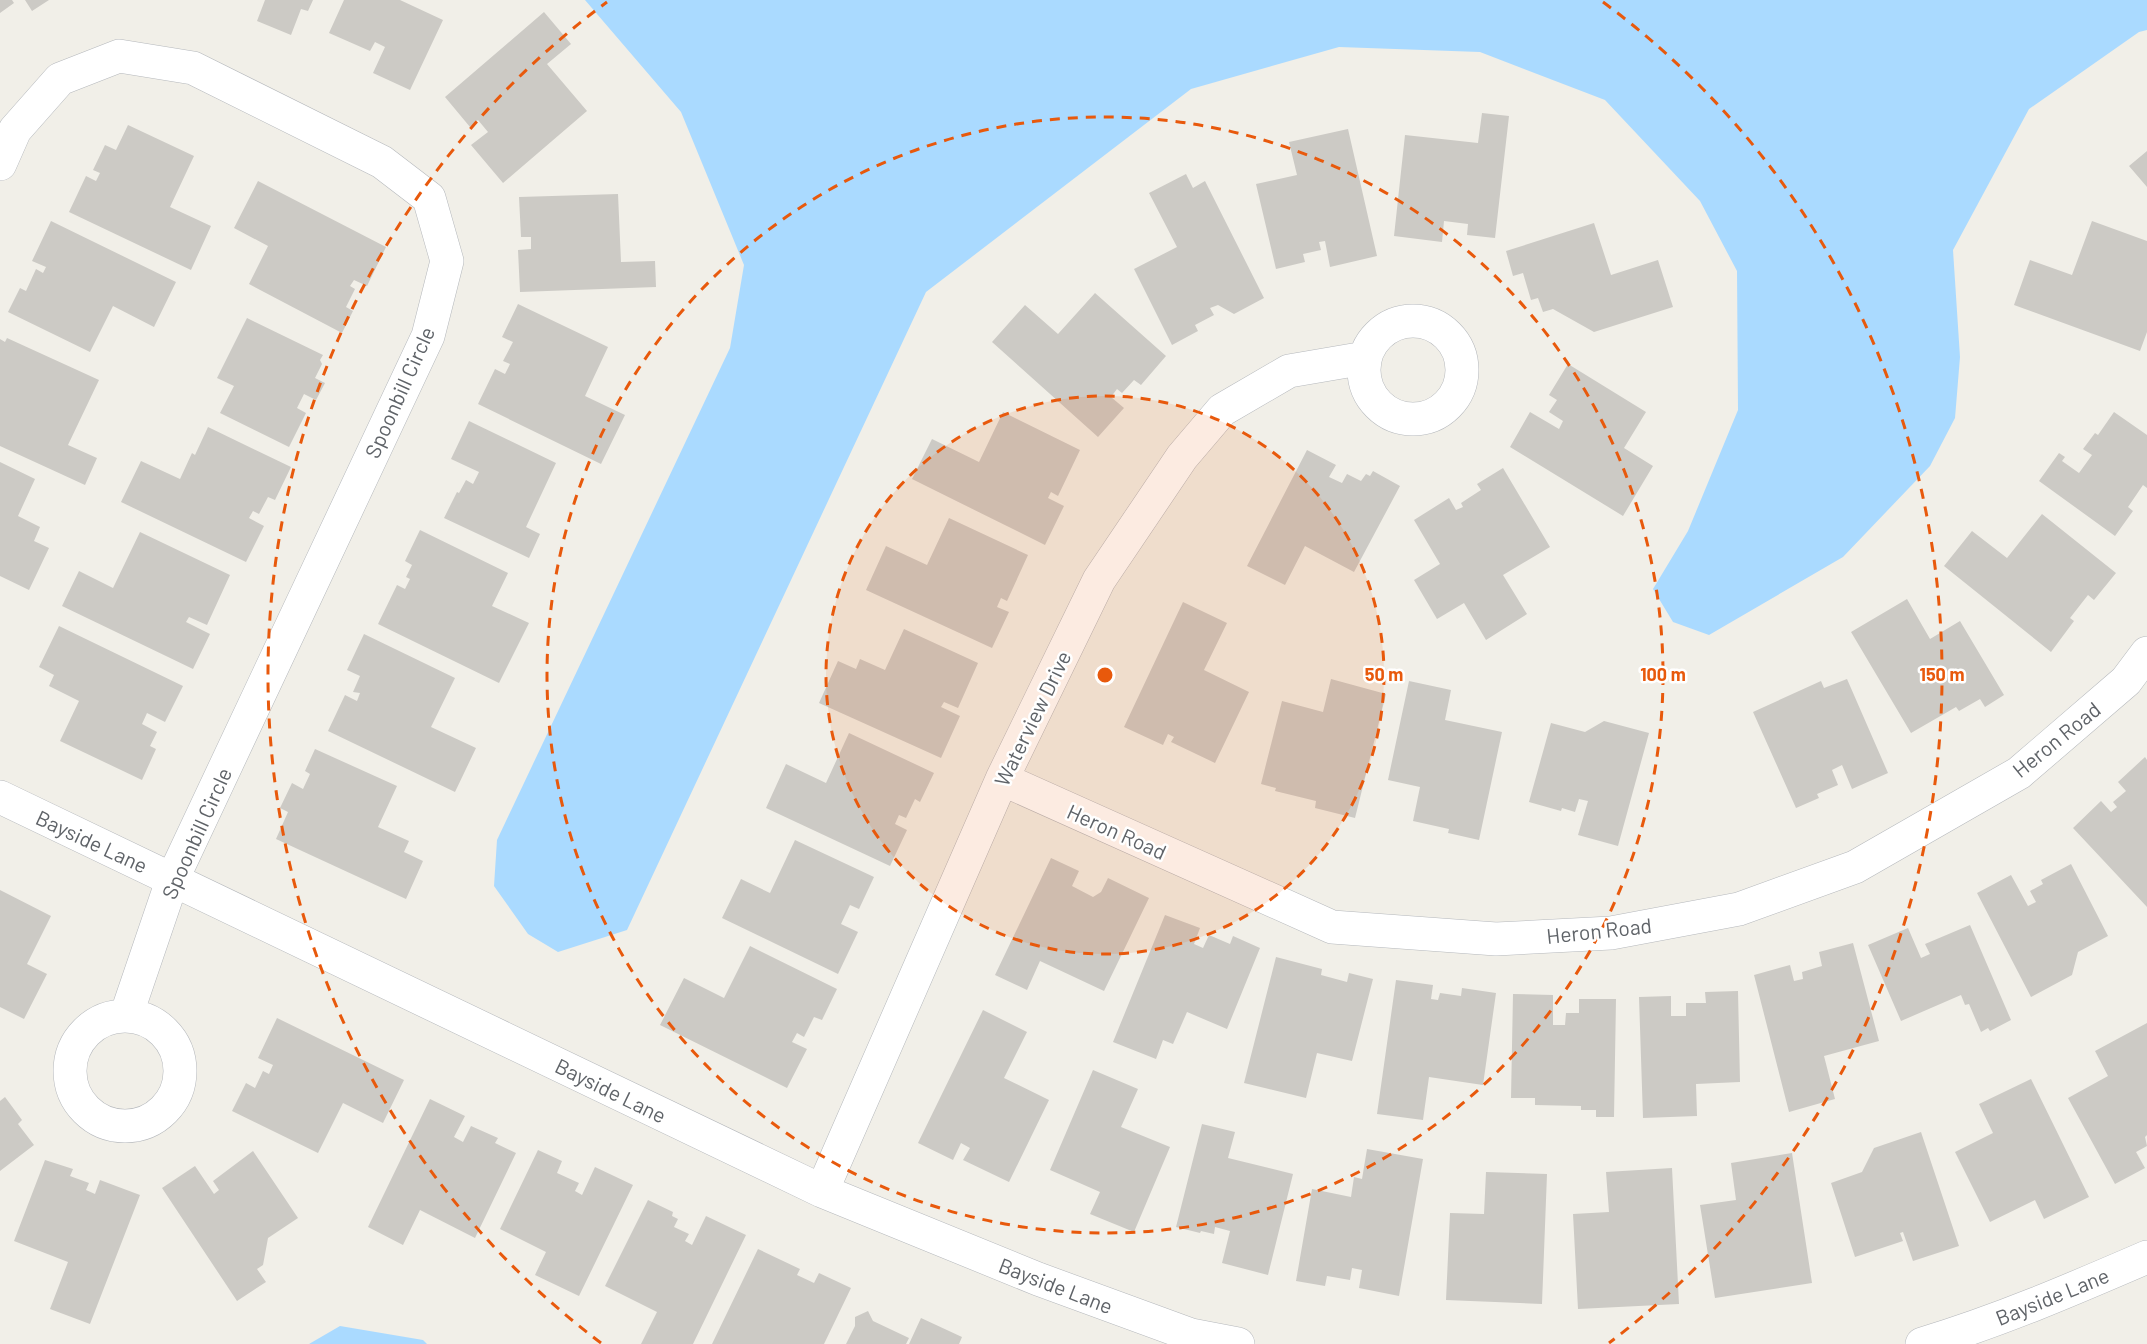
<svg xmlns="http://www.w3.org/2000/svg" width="2147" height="1344" font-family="Barlow,sans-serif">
<rect width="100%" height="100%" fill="#f1efe8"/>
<path fill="#aadaff" d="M 585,0 L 2147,0 L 2147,30 L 2139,32 L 2029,109 L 1953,250 L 1960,357 L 1955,418 L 1930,466 L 1843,557 L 1709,635 L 1673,622 L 1653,589 L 1688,531 L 1738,410 L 1737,271 L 1700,201 L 1605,100 L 1480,52 L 1339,47 L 1191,89 L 926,292 L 627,930 L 558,952 L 528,934 L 494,886 L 497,840 L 730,348 L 744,265 L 681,112 Z
M 340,1326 L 423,1340 L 427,1344 L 309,1344 Z"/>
<path fill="#cccac5" d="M 0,0 L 12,0 L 14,3 L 0,13 Z
M 25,0 L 49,0 L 32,11 Z
M 265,0 L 313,0 L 308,11 L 301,9 L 291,35 L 257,21 Z
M 344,0 L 400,0 L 443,20 L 410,90 L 373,73 L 385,47 L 375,42 L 370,51 L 329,33 Z
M 544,12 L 571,44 L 547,64 L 587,111 L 503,183 L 471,145 L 488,132 L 478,120 L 470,127 L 445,97 Z
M 1482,113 L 1509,116 L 1495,238 L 1467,235 L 1468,224 L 1444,221 L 1442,242 L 1394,236 L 1405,135 L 1478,143 Z
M 128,125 L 194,156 L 170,207 L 211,226 L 191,270 L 69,212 L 86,176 L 96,181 L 100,173 L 93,170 L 105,145 L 116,150 Z
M 1348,129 L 1377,256 L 1330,267 L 1325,241 L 1319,242 L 1321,250 L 1303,254 L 1305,262 L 1276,269 L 1256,184 L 1297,175 L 1289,142 Z
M 2147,151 L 2147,187 L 2129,166 Z
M 1186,174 L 1193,188 L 1205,181 L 1264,298 L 1234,314 L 1218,305 L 1210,308 L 1214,315 L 1195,325 L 1198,331 L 1172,345 L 1134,269 L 1177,247 L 1149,193 Z
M 258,181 L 386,247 L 367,286 L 354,280 L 350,286 L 355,289 L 346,307 L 353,311 L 342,333 L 249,284 L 268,246 L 234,228 Z
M 618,194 L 621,262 L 655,261 L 656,287 L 520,292 L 518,250 L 531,249 L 531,237 L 521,237 L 519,197 Z
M 51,221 L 176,282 L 154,327 L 113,306 L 90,352 L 8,312 L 20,288 L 26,291 L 36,269 L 43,273 L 46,267 L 32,261 Z
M 2092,221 L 2147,241 L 2147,332 L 2140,351 L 2014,305 L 2030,260 L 2072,275 Z
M 1594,223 L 1611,275 L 1658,260 L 1673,307 L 1594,332 L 1553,309 L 1543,312 L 1538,298 L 1531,300 L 1523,273 L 1513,276 L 1506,251 Z
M 1095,293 L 1166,356 L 1141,385 L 1134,380 L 1122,393 L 1117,389 L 1111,397 L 1124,408 L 1098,437 L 992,342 L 1025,305 L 1058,334 Z
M 518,304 L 608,347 L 585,396 L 625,415 L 601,464 L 478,404 L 495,369 L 505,374 L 510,364 L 503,361 L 513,342 L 502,337 Z
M 247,318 L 323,355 L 320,360 L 322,364 L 315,378 L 325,383 L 316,400 L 304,394 L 297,408 L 306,413 L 289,447 L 220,413 L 234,386 L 217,378 Z
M 7,338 L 99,380 L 68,445 L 97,458 L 85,485 L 0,446 L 0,339 L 5,342 Z
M 1568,364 L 1646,412 L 1624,448 L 1653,466 L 1623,516 L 1510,447 L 1530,412 L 1559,429 L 1563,421 L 1549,412 L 1557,400 L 1549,395 Z
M 1003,412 L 1080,450 L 1058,496 L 1051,492 L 1048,498 L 1064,506 L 1045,545 L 912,479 L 932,439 L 979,462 Z
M 2114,412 L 2147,435 L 2147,488 L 2143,485 L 2128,507 L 2133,511 L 2115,536 L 2039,481 L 2059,453 L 2065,457 L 2062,461 L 2079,473 L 2092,455 L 2083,449 L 2095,433 L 2098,435 Z
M 469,421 L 556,463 L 526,527 L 540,534 L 529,558 L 444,518 L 457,492 L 459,493 L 466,480 L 473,484 L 479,472 L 451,459 Z
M 208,427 L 291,467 L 275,500 L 268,497 L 259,514 L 253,511 L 249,518 L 264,526 L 246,562 L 121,502 L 141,461 L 180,479 L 192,453 L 195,455 Z
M 1307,450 L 1336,465 L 1329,477 L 1342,483 L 1347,474 L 1361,481 L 1366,474 L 1370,476 L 1373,471 L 1400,486 L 1354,572 L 1305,546 L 1285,585 L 1247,566 Z
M 0,462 L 35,479 L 18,516 L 40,527 L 34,541 L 49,548 L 29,590 L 0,576 Z
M 1503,468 L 1550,547 L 1503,575 L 1527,614 L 1486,640 L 1464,603 L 1437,619 L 1414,580 L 1440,564 L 1414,520 L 1449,498 L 1456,510 L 1463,507 L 1461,503 L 1481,490 L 1477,484 Z
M 2042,514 L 2116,573 L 2094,600 L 2088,595 L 2070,618 L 2074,621 L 2051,652 L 1944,566 L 1972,531 L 2007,558 Z
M 949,518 L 1028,555 L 1007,601 L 1001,598 L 997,607 L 1009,612 L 992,648 L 866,590 L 886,546 L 927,565 Z
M 420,530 L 508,573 L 492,606 L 529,623 L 499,683 L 378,624 L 397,585 L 405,589 L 410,579 L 406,577 L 412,565 L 405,561 Z
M 140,532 L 230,575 L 207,625 L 189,617 L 186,622 L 210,634 L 193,669 L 62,606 L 79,571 L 113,588 Z
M 1907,599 L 1930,639 L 1960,621 L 2004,695 L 1985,707 L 1980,699 L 1959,711 L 1956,707 L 1911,733 L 1851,632 Z
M 1183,602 L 1227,623 L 1204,670 L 1249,692 L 1215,763 L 1171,742 L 1174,737 L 1168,734 L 1163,745 L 1124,727 Z
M 59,626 L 183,686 L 165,722 L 147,713 L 142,724 L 157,732 L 150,746 L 156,749 L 142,780 L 60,741 L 79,701 L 49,686 L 54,675 L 39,667 Z
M 904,629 L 978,663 L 958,708 L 944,702 L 941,707 L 960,716 L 941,758 L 819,703 L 838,661 L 856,669 L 860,659 L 885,670 Z
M 364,634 L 455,678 L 431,727 L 476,748 L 455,792 L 328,731 L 345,695 L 357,701 L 360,693 L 353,692 L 360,676 L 347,670 Z
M 1331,679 L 1386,694 L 1355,818 L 1315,808 L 1316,801 L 1275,791 L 1276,788 L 1261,784 L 1282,701 L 1323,712 Z
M 1847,679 L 1888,773 L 1852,789 L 1842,765 L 1832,770 L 1838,785 L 1817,794 L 1819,798 L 1796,808 L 1753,712 L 1821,681 L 1824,688 Z
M 1409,681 L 1451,690 L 1445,720 L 1502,732 L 1479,840 L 1448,833 L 1449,829 L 1413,821 L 1420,787 L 1388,780 Z
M 1604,721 L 1649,733 L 1618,846 L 1578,835 L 1588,801 L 1579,799 L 1575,812 L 1562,808 L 1561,811 L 1529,802 L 1551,723 L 1585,732 Z
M 849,733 L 934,773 L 920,802 L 915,799 L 906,818 L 899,815 L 895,824 L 907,830 L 890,866 L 766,808 L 786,764 L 826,783 Z
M 315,749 L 397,786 L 378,827 L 409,841 L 404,852 L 423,861 L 406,899 L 276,839 L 288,812 L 280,808 L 292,783 L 303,789 L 310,774 L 305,771 Z
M 2145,757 L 2147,760 L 2147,907 L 2073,828 L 2101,801 L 2111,812 L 2117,807 L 2113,802 L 2126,791 L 2118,782 Z
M 795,840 L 874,877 L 859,909 L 850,905 L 841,924 L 858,932 L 838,974 L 722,918 L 741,879 L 770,893 Z
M 1051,858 L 1079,871 L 1072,886 L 1093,897 L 1101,892 L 1108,878 L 1149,898 L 1104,991 L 1040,961 L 1027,990 L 995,975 Z
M 2071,864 L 2108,936 L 2078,952 L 2072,975 L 2031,997 L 1977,893 L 2011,875 L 2028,906 L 2036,902 L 2030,891 L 2043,884 L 2041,880 Z
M 0,890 L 51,916 L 27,964 L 47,974 L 24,1019 L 0,1007 Z
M 1165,915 L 1200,928 L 1194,944 L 1203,948 L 1209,935 L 1230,944 L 1233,936 L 1260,948 L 1227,1029 L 1187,1012 L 1173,1044 L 1163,1040 L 1156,1059 L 1113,1042 Z
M 1970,925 L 2011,1020 L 1990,1031 L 1988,1028 L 1981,1032 L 1969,1004 L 1965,1005 L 1961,995 L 1901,1021 L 1868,945 L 1908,928 L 1921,958 L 1930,954 L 1925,944 Z
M 1853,943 L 1879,1041 L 1824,1056 L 1835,1099 L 1789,1112 L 1754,975 L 1790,965 L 1794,981 L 1803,979 L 1802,972 L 1822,966 L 1819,952 Z
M 750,946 L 837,989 L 822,1020 L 814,1017 L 804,1037 L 797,1033 L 792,1042 L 807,1049 L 787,1088 L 660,1025 L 684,978 L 724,998 Z
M 1276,957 L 1322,969 L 1321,975 L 1347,982 L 1349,973 L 1373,979 L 1352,1061 L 1317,1053 L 1306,1098 L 1244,1083 Z
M 1396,980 L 1433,985 L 1431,999 L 1438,1000 L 1440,993 L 1461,996 L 1462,988 L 1496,993 L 1483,1085 L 1429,1077 L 1423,1120 L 1377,1114 Z
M 1738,991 L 1740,1082 L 1696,1084 L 1697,1116 L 1643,1118 L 1639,997 L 1671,996 L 1671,1016 L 1686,1016 L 1686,1003 L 1706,1003 L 1705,992 Z
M 1513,994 L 1553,995 L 1553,1025 L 1565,1025 L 1566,1013 L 1579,1013 L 1579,999 L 1616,999 L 1614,1117 L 1596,1117 L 1596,1110 L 1581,1110 L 1581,1106 L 1535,1105 L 1535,1098 L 1511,1098 Z
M 983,1010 L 1027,1032 L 1004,1078 L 1049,1100 L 1009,1182 L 963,1160 L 970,1148 L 961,1143 L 953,1160 L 918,1143 Z
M 277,1018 L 404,1080 L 383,1123 L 343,1103 L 318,1153 L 232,1111 L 246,1083 L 255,1088 L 263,1071 L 269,1074 L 273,1065 L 258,1058 Z
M 2147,1023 L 2147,1135 L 2145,1137 L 2147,1146 L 2136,1152 L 2145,1168 L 2115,1184 L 2068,1098 L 2108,1076 L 2095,1051 Z
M 1093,1070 L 1138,1089 L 1121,1127 L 1170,1147 L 1134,1232 L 1090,1214 L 1100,1192 L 1050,1170 Z
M 2031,1079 L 2089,1197 L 2044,1219 L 2035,1200 L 1990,1222 L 1955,1152 L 1993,1133 L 1979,1104 Z
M 5,1097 L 22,1120 L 18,1124 L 34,1145 L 0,1171 L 0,1101 Z
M 430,1099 L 465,1116 L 454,1137 L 463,1142 L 471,1126 L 498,1138 L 495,1143 L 516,1153 L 475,1238 L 420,1210 L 403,1245 L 368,1227 Z
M 1202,1124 L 1235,1132 L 1228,1158 L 1293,1174 L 1268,1275 L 1222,1263 L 1230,1231 L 1215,1227 L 1214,1234 L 1201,1231 L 1200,1233 L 1176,1227 Z
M 1921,1132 L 1959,1246 L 1913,1261 L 1903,1232 L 1900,1233 L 1903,1241 L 1855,1257 L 1831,1183 L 1862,1172 L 1874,1148 Z
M 1367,1149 L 1423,1159 L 1399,1296 L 1359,1288 L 1362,1270 L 1352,1268 L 1350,1280 L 1327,1276 L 1325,1286 L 1296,1281 L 1312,1189 L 1351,1197 L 1354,1177 L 1362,1179 Z
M 538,1150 L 562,1161 L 557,1173 L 579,1183 L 575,1191 L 582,1195 L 595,1167 L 633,1185 L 579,1296 L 535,1275 L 546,1252 L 500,1229 Z
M 253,1151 L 298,1218 L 268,1238 L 263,1265 L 257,1269 L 266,1282 L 237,1301 L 162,1188 L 195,1166 L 214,1194 L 219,1190 L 213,1181 Z
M 1792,1153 L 1812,1283 L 1715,1298 L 1700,1205 L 1736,1200 L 1731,1163 Z
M 45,1160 L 73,1169 L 70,1176 L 89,1183 L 86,1190 L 95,1194 L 100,1180 L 140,1195 L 90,1324 L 50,1309 L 68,1262 L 14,1241 Z
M 1672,1168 L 1679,1304 L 1578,1309 L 1573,1214 L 1609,1212 L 1606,1172 Z
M 1486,1172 L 1547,1174 L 1542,1304 L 1446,1300 L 1450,1213 L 1484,1214 Z
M 648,1200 L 673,1212 L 672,1216 L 678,1219 L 674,1227 L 689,1234 L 685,1241 L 692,1245 L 706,1216 L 746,1235 L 693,1344 L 641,1344 L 657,1312 L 605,1286 Z
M 758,1249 L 800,1269 L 797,1275 L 814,1283 L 819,1273 L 851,1288 L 824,1344 L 712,1344 Z
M 868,1311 L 873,1321 L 909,1338 L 906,1344 L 846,1344 L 855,1326 L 855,1317 Z
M 921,1318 L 962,1337 L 959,1344 L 909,1344 Z"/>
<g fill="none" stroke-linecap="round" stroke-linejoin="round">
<defs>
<path id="minor" d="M 0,164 L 15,130 L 60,79 L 119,56 L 193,68 L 382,162 L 429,198 L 447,261 L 428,336 L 173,878 L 126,1016
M1364 370a49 49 0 1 1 98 0a49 49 0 1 1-98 0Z
M 1002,779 L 1332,927 L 1496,939 L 1611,933 L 1739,909 L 1855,867 L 2019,773 L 2126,681 L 2147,653
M 0,797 L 822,1191 L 1038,1279 L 1191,1335 L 1238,1344
M70 1071a55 55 0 1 1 110 0a55 55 0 1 1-110 0Z
M 822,1191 L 1002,779 L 1099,580 L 1182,457 L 1222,410 L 1289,371 L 1365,358
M 1922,1344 C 1999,1321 2073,1289 2147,1257"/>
</defs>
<use href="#minor" stroke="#b5b8bc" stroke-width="34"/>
<use href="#minor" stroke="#fff" stroke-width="33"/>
</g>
<circle cx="1105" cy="675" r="279" fill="#e8590c" fill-opacity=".12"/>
<g fill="none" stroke="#e8590c" stroke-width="3" stroke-dasharray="10 8">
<circle cx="1105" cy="675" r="279"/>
<circle cx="1105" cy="675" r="558"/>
<path d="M601 1343A837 837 0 0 1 607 2M1603 2A837 837 0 0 1 1609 1343"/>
</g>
<g text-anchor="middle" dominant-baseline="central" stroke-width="5" stroke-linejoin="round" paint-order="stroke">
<g font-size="21" fill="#5f6368" stroke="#fff">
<text transform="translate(399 392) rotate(-66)">Spoonbill Circle</text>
<text transform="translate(1032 718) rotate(-64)">Waterview Drive</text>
<text transform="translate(2056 739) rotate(-39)">Heron Road</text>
<text transform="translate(1117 831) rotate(24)">Heron Road</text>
<text transform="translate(196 833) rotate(-66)">Spoonbill Circle</text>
<text transform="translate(92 841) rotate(25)">Bayside Lane</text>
<text transform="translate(1599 930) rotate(-6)">Heron Road</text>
<text transform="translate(611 1090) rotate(26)">Bayside Lane</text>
<text transform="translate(1056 1285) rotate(21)">Bayside Lane</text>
<text transform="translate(2052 1296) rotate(-22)">Bayside Lane</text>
</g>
</g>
<circle cx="1105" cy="675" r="9" fill="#e8590c" stroke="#fff" stroke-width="3"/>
<g font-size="18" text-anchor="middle" font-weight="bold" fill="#e8590c" stroke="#fff" stroke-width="5" stroke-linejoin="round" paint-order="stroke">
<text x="1384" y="681">50 m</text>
<text x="1663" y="681">100 m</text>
<text x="1942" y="681">150 m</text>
</g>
</svg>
